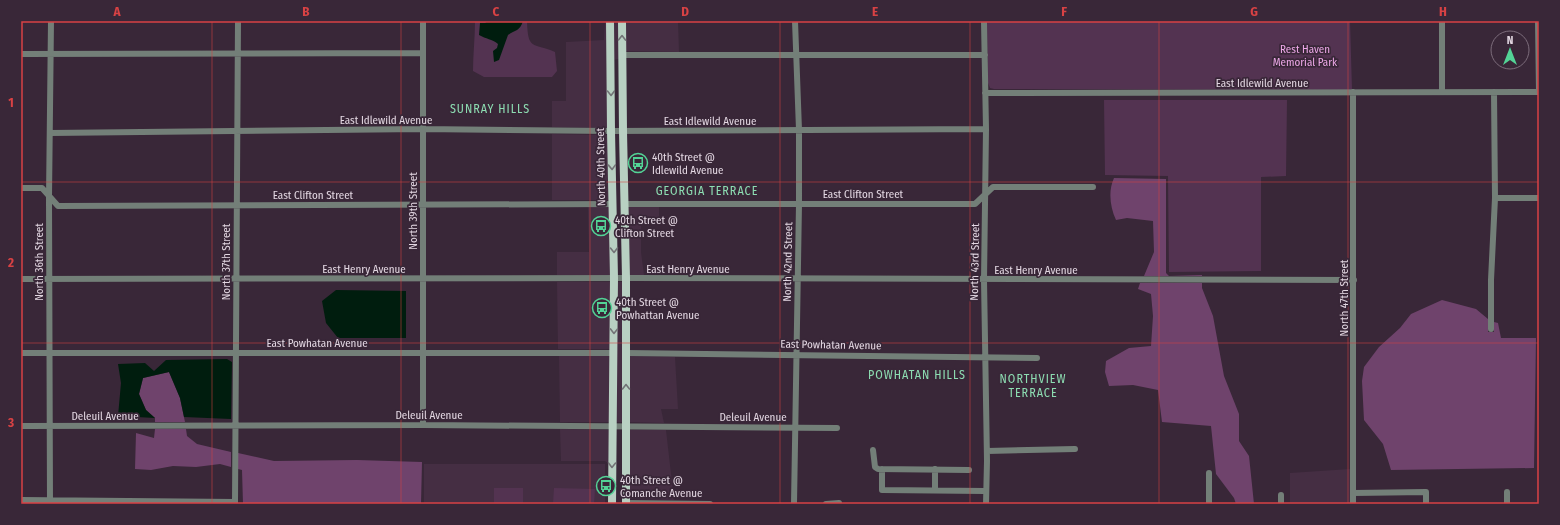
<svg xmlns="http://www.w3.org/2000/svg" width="1560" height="525" font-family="'Fira Sans Condensed',sans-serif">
<rect width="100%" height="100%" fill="#392738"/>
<path fill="#452e43" d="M 605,21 L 607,21 L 608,128 L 552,127 L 552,101 L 566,101 L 566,42 L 604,40 Z
M 614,21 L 619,21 L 619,59 L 613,60 Z
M 625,21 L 678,21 L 679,52 L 625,51 Z
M 552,134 L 608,135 L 610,200 L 552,200 Z
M 588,207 L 610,207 L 611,275 L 557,275 L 557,252 L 589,252 Z
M 628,207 L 659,207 L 659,221 L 641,223 L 641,252 L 644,275 L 630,275 Z
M 557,282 L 611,282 L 610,349 L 558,349 Z
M 618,282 L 623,282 L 623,422 L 616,422 Z
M 1539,352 L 1539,504 L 1537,504 Z
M 559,356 L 610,356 L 610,422 L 560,422 Z
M 629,356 L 675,357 L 678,409 L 661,409 L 664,423 L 629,422 Z
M 560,429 L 610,430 L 608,468 L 608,463 L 605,461 L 561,461 Z
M 629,430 L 666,430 L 674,500 L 630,499 Z
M 424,464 L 605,464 L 605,504 L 424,504 Z
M 1350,469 L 1350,504 L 1290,504 L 1290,473 Z"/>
<path fill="#533351" d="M 475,21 L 527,21 C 528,51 532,42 555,52 L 557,71 L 552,77 L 484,77 L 473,71 C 473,54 475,38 475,21 Z
M 987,21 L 1350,21 L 1352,90 L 994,89 L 990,88 L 988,83 Z
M 1104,100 L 1287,100 L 1286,176 L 1261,177 L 1261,271 L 1169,272 L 1168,176 L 1105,175 Z
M 494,488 L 523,488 L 523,504 L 494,504 Z
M 554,488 L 595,489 L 594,504 L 553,504 Z"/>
<path fill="#6f436c" d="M 1114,178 L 1166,179 L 1166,273 L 1169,276 L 1202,275 L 1202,276 L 1144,276 L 1154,252 L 1153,221 L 1127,218 L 1116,220 C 1110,207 1108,191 1114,178 Z
M 1140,283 L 1202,283 L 1202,288 L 1213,316 L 1224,376 L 1239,414 L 1239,441 L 1249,456 L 1254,504 L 1236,504 L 1234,498 L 1216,474 L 1211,426 L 1162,422 L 1158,390 L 1133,385 L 1109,386 L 1105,372 L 1106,361 L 1129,348 L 1151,346 L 1153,316 L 1151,294 L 1138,289 Z
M 1442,300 L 1476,309 L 1488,319 L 1488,332 L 1494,332 L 1494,322 L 1498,323 L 1501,338 L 1536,338 L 1534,468 L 1391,470 L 1383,444 L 1364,420 L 1362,381 L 1364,367 L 1379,347 L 1400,328 L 1411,314 Z
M 169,372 L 180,398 L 185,422 L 155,422 L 155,418 L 146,410 L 139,394 L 143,378 Z
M 155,429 L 186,429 L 187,436 L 197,444 L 231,452 L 231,467 L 220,464 L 196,467 L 173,466 L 151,470 L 135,469 L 136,433 L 154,438 Z
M 238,453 L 274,461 L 357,460 L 422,462 L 421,504 L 243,504 L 242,470 L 238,469 Z"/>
<path fill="#001d0e" d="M 488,21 L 523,21 C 520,31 515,30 508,35 L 499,60 L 494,62 L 493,51 L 497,48 L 498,44 C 492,39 486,39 479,35 L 480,23 L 485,23 Z
M 336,290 L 406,291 L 406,338 L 338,338 L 326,323 L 322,301 Z
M 227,359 L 232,362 L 231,419 L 184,417 L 180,398 L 169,372 L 143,378 L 139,394 L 146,410 L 155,418 L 118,416 L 121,383 L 118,364 L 145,363 L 154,371 L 166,360 Z"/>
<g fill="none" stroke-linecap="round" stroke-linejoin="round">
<path stroke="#737f78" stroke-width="6" d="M 423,21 L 423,425
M 984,21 L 986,129 L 984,280 L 987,461 L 986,504
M 1442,21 L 1442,92
M 1538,21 L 1539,92
M 21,54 L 423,53
M 622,55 L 985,55
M 985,93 L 1539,92
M 50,133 L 422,129 L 611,131 L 986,129
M 21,188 L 42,188 L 58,206 L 613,204
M 1495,198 L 1539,198
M 625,204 L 975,204 L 993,187 L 1093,187
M 21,279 L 630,278 L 1354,280
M 1491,329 L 1491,280 L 1495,198 L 1494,92
M 21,353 L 613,353
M 626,353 L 1037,358
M 21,426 L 423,425 L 837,428
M 873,450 L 875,467 L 878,469 L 969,470
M 987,451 L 1075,449
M 882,469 L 882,490 L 985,491
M 935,469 L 935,490
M 1353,493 L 1426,492 L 1426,504
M 1281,495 L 1281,504
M 21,500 L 235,502
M 626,503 L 710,504
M 50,504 L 49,197 L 51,21
M 235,504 L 238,21
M 794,504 L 799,204 L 799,130 L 795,21
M 826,504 L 839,503
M 1209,504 L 1209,473
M 1353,504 L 1353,92
M 1507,504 L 1507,492"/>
<path stroke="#b8d0c2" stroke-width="8" d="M 610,21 L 611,131 L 614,278 L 612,504
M 622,21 L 623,131 L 626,278 L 626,504"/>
</g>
<defs><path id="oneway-chevron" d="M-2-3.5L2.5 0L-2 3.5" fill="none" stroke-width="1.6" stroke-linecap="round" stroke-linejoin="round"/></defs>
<g stroke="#727376">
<use href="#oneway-chevron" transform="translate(622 38) rotate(-89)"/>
<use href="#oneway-chevron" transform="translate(611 93) rotate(89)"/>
<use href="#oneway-chevron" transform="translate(612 167) rotate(88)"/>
<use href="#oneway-chevron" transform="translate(614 250) rotate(89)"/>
<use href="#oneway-chevron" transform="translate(614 331) rotate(91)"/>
<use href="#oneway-chevron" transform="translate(626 387) rotate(-90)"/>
<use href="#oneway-chevron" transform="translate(612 465) rotate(91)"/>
</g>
<path fill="none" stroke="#d84244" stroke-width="1" stroke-opacity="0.55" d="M 212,21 L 212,504M 401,21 L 401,504M 590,21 L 590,504M 780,21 L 780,504M 970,21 L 970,504M 1159,21 L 1159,504M 1348,21 L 1348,504M 21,182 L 1539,182M 21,343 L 1539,343"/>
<defs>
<symbol id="bus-ring" viewBox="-11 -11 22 22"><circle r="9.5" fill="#392738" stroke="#53d396" stroke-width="1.5"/><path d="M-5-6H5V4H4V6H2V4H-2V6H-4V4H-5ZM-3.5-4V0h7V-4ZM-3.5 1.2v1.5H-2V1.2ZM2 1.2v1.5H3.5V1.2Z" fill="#53d396"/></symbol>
</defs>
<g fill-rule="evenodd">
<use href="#bus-ring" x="627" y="152" width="22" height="22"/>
<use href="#bus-ring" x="590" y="215" width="22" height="22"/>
<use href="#bus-ring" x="591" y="297" width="22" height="22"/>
<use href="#bus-ring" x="595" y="475" width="22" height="22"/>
</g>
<g text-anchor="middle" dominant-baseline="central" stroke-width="3.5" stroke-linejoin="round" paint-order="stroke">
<g font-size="11" fill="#eda8e8" stroke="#392738">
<text x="1305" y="49">Rest Haven<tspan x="1305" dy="13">Memorial Park</tspan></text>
</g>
<g font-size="11" fill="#e3d7e2" stroke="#392738">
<text x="1262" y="83">East Idlewild Avenue</text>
<text x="386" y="120">East Idlewild Avenue</text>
<text x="710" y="121">East Idlewild Avenue</text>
<text transform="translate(601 167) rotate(-91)">North 40th Street</text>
<text x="863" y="194">East Clifton Street</text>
<text x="313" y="195">East Clifton Street</text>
<text transform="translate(413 211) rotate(-90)">North 39th Street</text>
<text transform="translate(39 262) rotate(-90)">North 36th Street</text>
<text transform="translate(226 262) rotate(-90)">North 37th Street</text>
<text transform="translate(788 262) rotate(-89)">North 42nd Street</text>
<text transform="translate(975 262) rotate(-89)">North 43rd Street</text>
<text x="364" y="269">East Henry Avenue</text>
<text x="688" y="269">East Henry Avenue</text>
<text x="1036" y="270">East Henry Avenue</text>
<text transform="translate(1344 298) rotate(-90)">North 47th Street</text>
<text x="317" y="343">East Powhatan Avenue</text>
<text transform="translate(831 345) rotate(1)">East Powhatan Avenue</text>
<text x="429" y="415">Deleuil Avenue</text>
<text x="105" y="416">Deleuil Avenue</text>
<text x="753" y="417">Deleuil Avenue</text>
</g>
<g font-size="11" fill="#e3d7e2" stroke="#392738" text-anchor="start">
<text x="652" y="157">40th Street @<tspan x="652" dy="13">Idlewild Avenue</tspan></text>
<text x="615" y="220">40th Street @<tspan x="615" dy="13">Clifton Street</tspan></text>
<text x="616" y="302">40th Street @<tspan x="616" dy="13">Powhattan Avenue</tspan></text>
<text x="620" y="480">40th Street @<tspan x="620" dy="13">Comanche Avenue</tspan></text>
</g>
<g font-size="12" letter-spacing="1" fill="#8dddb2" stroke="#392738">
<text x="490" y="109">SUNRAY HILLS</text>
<text x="707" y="191">GEORGIA TERRACE</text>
<text x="917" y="375">POWHATAN HILLS</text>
<text x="1033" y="379">NORTHVIEW<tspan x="1033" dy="14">TERRACE</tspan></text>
</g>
</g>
<rect width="1560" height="525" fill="none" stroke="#392738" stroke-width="44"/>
<g transform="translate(1510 50)"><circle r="19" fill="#392738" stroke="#7d6d7c"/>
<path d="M0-3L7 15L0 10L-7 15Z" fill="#53d396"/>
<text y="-6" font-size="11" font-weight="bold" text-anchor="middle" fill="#e3d7e2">N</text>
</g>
<rect x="22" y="22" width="1516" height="481" fill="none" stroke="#d84244" stroke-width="1.5"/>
<g font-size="13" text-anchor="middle" font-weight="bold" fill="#d84244">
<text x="117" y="16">A</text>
<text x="306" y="16">B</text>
<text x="496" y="16">C</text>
<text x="685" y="16">D</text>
<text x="875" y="16">E</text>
<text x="1064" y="16">F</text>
<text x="1254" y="16">G</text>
<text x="1443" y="16">H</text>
<text x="11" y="107">1</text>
<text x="11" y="267">2</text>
<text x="11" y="427">3</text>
</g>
</svg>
